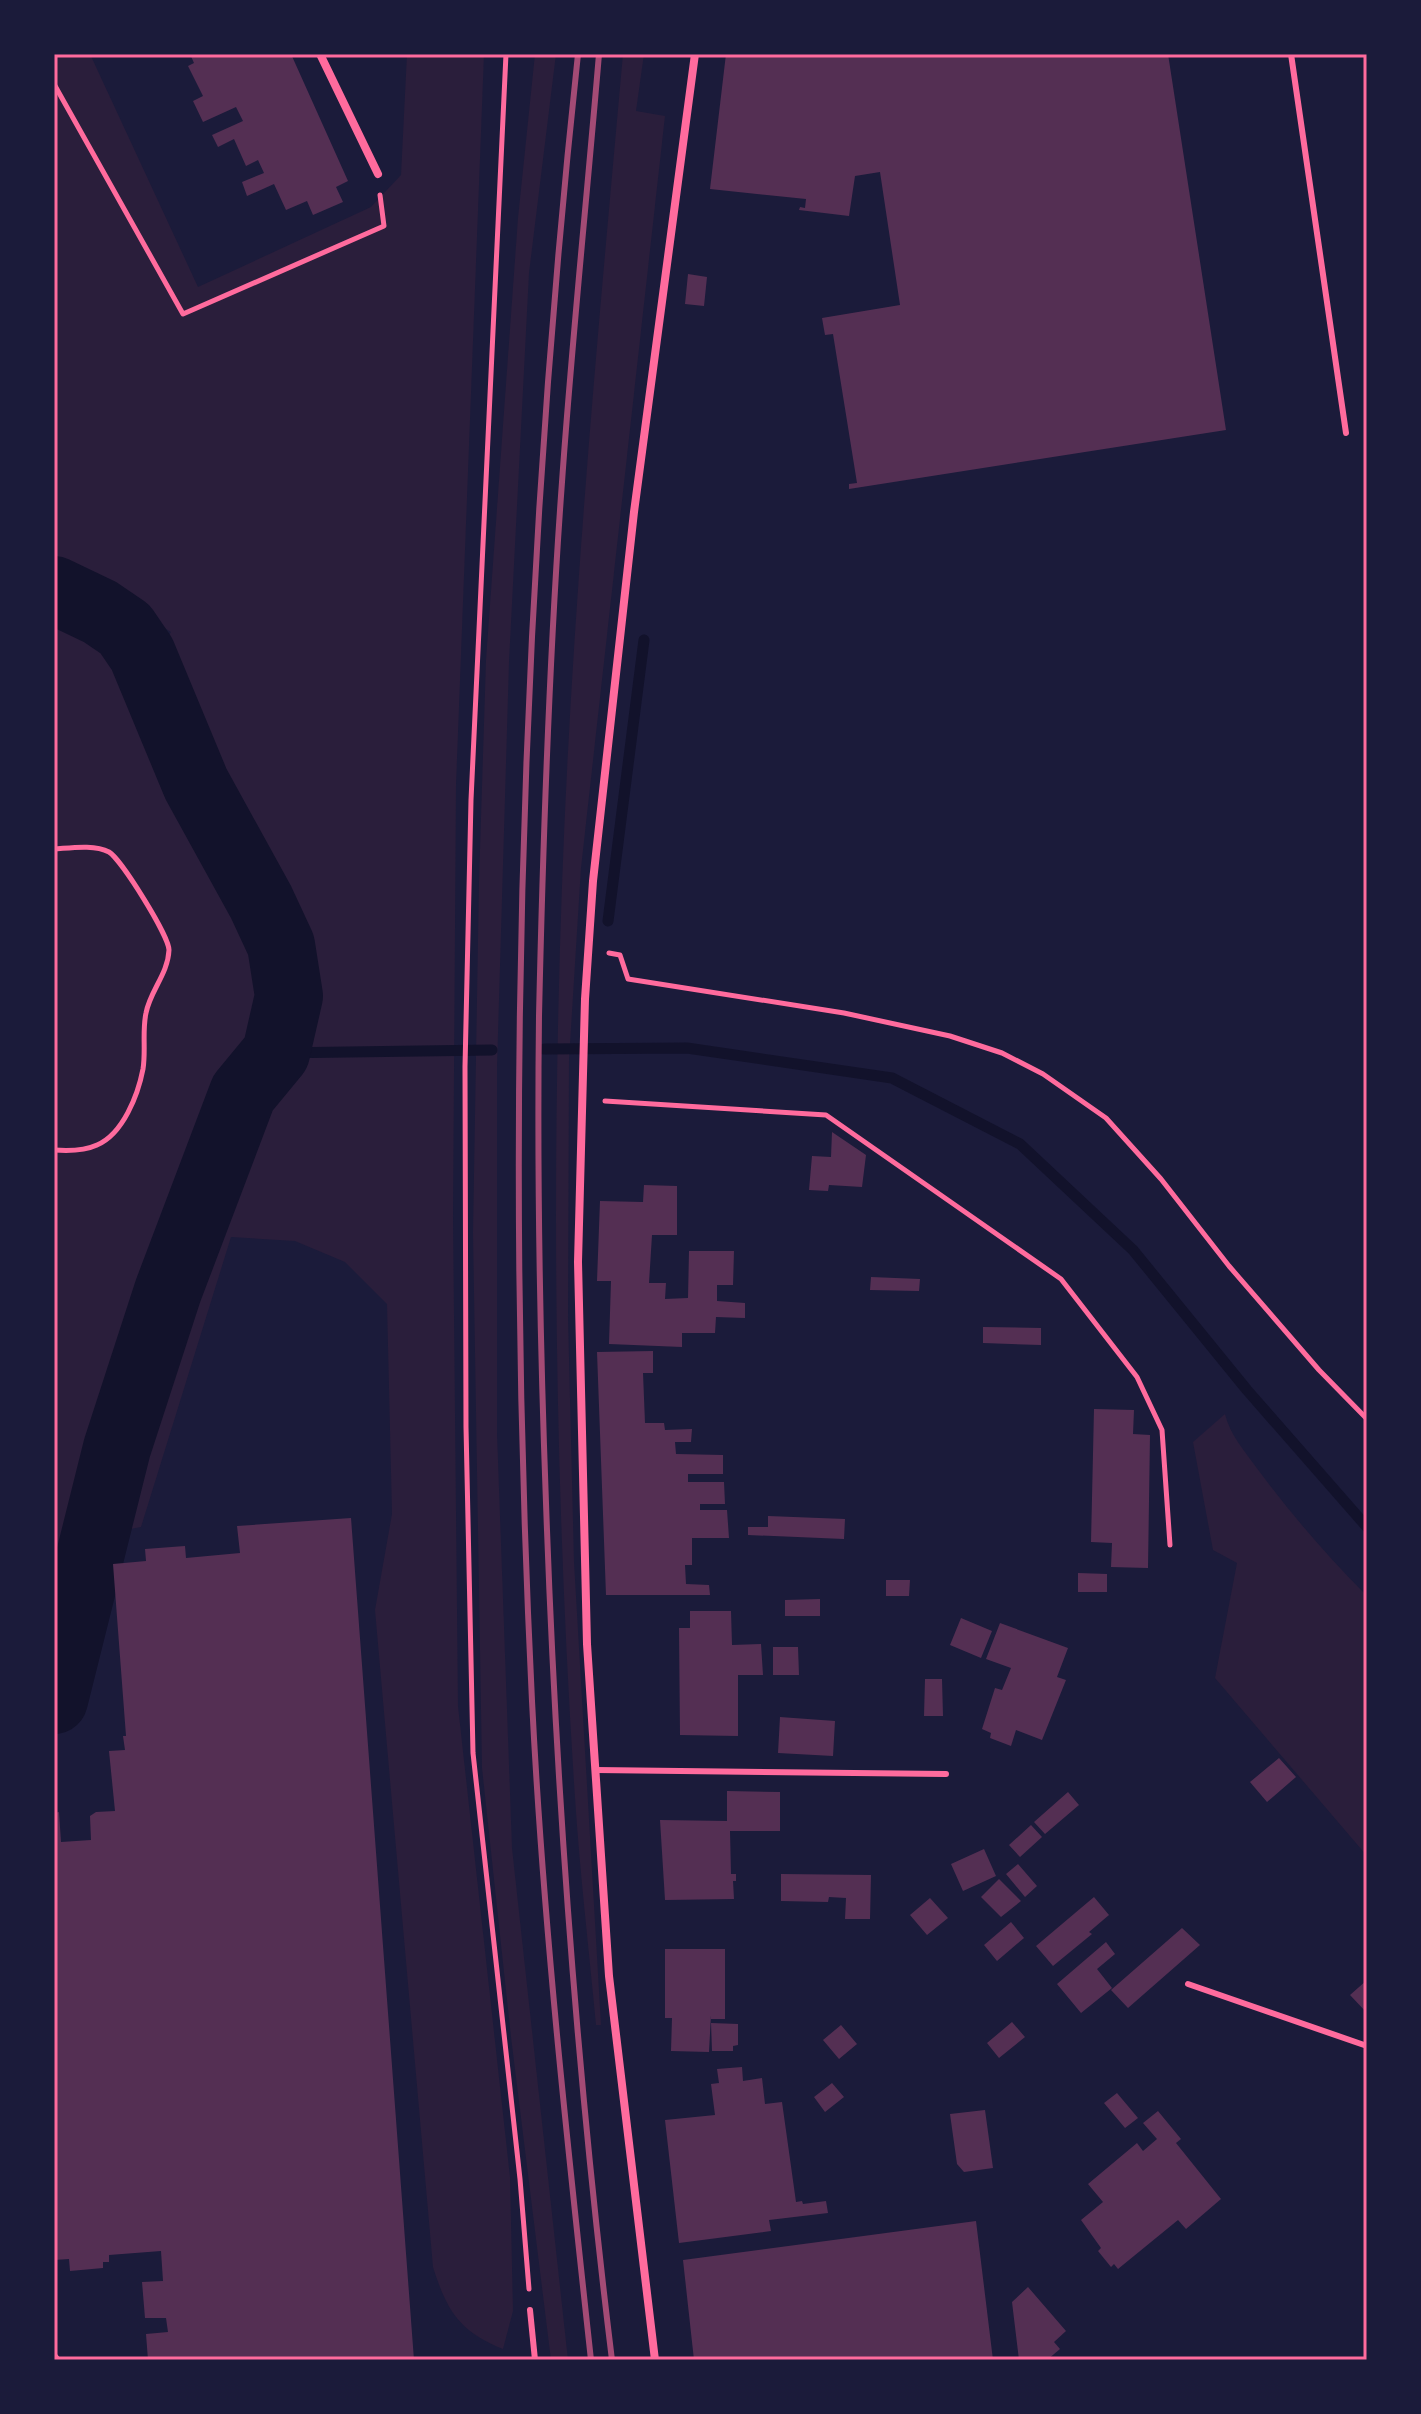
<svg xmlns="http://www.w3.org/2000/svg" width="1421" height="2414" font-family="Ubuntu,sans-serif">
<rect width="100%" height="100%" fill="#1b1b3a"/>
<path fill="#2a1e3b" d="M 54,54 L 90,54 L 198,287 L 371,207 L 401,175 L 407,54 L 484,54 L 456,785 L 453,1217 L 458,1706 L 510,2177 L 513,2311 L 503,2349 C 459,2331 447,2311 433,2267 L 375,1610 L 392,1514 L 387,1304 L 345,1262 L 295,1241 L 231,1237 L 141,1527 L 114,1532 L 206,1234 L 253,1096 L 282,1048 L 251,1017 L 243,1049 L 197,1159 L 122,1387 L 54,1649 L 54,604 L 99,624 L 125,645 L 139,681 L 171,632 L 99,589 L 54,575 Z
M 535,54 L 556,54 L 529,273 L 509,662 L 497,1068 L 497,1433 L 512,1848 L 568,2360 L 551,2360 L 511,2037 L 482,1768 L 473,1233 L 479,881 L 486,660 L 518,218 Z
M 623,54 L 644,54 L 636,111 L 665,116 L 581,868 L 569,1060 L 568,1317 L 574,1562 L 601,2025 L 596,2025 C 589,1950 580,1874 575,1798 C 555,1495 551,1189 562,885 C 572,607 598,331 623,54 Z
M 1225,1414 C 1230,1435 1244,1450 1256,1467 C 1290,1513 1327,1556 1367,1596 L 1367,1856 L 1215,1678 L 1237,1563 L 1213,1550 L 1193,1442 Z"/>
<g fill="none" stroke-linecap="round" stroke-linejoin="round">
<path stroke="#12122b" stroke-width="11" d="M 608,921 L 644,640
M 544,1049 L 687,1048 L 892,1078 L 1020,1144 L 1133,1250 L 1247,1390 L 1367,1527
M 276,1053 L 492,1050"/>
<path stroke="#12122b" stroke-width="68" d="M 54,590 L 100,612 L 125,629 L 142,654 L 196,784 L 261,902 L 281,945 L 289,996 L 276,1053 L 243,1093 L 168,1291 L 117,1448 L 54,1700"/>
</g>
<path fill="#542f53" d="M 190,54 L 291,54 L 348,181 L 336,187 L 343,202 L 313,215 L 307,201 L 286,210 L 274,184 L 247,196 L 242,182 L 264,173 L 258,160 L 246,166 L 234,139 L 218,147 L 212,135 L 243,121 L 236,107 L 203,122 L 193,101 L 203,96 L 188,66 L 194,63 Z
M 726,54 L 1168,54 L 1226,430 L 849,489 L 849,484 L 857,483 L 833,334 L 825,335 L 822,318 L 900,305 L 880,172 L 855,176 L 849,216 L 799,210 L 800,207 L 805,208 L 806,199 L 710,189 Z
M 688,274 L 707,277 L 704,306 L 685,304 Z
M 832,1132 L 866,1155 L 862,1187 L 829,1185 L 828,1191 L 809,1190 L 812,1156 L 831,1157 Z
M 644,1185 L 677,1186 L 677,1235 L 652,1235 L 649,1283 L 666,1283 L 665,1299 L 688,1298 L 689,1251 L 734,1251 L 733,1285 L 717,1285 L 717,1301 L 745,1303 L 745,1318 L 716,1317 L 715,1333 L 682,1333 L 682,1347 L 609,1344 L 611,1281 L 597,1281 L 600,1201 L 643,1202 Z
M 871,1277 L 920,1279 L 919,1291 L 870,1290 Z
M 983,1327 L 1041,1328 L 1041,1345 L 983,1343 Z
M 653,1351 L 653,1373 L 643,1373 L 645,1423 L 664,1423 L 665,1430 L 692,1429 L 691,1442 L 675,1442 L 676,1454 L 723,1455 L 723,1474 L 688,1474 L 688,1482 L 724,1482 L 725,1504 L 700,1504 L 700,1510 L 727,1510 L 729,1538 L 692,1538 L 692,1565 L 685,1565 L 686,1584 L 709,1585 L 710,1595 L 606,1595 L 597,1352 Z
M 1094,1409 L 1134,1410 L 1133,1434 L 1150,1435 L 1148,1568 L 1111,1567 L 1112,1543 L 1091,1542 Z
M 768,1516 L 845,1519 L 844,1539 L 748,1535 L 748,1527 L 768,1527 Z
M 351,1518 L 414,2360 L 148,2360 L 146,2334 L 168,2332 L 166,2318 L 145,2318 L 142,2282 L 163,2281 L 161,2251 L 109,2255 L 109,2262 L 103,2262 L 103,2268 L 70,2271 L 69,2259 L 54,2260 L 54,1813 L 59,1812 L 61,1842 L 91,1840 L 90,1816 L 96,1812 L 115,1811 L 109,1751 L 125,1750 L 123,1736 L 126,1736 L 113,1564 L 146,1561 L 145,1549 L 185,1546 L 186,1558 L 240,1553 L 237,1526 Z
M 1078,1573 L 1107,1574 L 1107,1592 L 1078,1592 Z
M 886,1580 L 910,1580 L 909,1596 L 886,1596 Z
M 820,1599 L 820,1616 L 785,1616 L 785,1600 Z
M 690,1611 L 731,1611 L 732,1645 L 761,1644 L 763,1675 L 738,1675 L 738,1736 L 680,1735 L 679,1628 L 690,1628 Z
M 961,1618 L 992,1631 L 981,1658 L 950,1645 Z
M 1000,1623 L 1068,1648 L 1057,1677 L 1066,1680 L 1042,1740 L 1016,1730 L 1011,1746 L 990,1738 L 991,1733 L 982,1729 L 995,1688 L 1002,1690 L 1011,1668 L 986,1659 Z
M 773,1647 L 798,1647 L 799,1675 L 773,1675 Z
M 925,1679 L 942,1679 L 943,1716 L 924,1716 Z
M 780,1717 L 835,1721 L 833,1756 L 778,1753 Z
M 1279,1758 L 1296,1777 L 1267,1802 L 1250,1782 Z
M 727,1791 L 780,1792 L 780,1831 L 730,1831 L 731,1874 L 736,1874 L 736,1881 L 733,1881 L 734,1899 L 665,1900 L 660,1820 L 727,1821 Z
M 1068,1792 L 1079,1805 L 1045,1834 L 1034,1822 Z
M 1031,1825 L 1042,1837 L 1020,1857 L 1009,1845 Z
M 984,1849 L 996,1876 L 963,1891 L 951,1864 Z
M 1018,1864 L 1037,1886 L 1025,1897 L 1006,1874 Z
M 781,1874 L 871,1875 L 870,1919 L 845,1919 L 846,1898 L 829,1897 L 828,1902 L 781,1901 Z
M 999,1879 L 1021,1901 L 1001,1917 L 981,1897 Z
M 1094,1897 L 1109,1915 L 1089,1932 L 1092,1934 L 1053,1966 L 1036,1946 Z
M 930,1898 L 948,1918 L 927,1935 L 910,1915 Z
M 1011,1922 L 1024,1938 L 997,1961 L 984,1945 Z
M 1182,1928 L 1200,1945 L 1128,2008 L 1111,1990 Z
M 1106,1942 L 1115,1954 L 1097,1969 L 1112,1988 L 1081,2013 L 1057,1984 Z
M 665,1949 L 725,1949 L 725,2019 L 711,2019 L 711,2015 L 709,2052 L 671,2051 L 672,2018 L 665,2018 Z
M 1367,1980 L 1367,2013 L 1350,1995 Z
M 1012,2022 L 1025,2037 L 999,2058 L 987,2043 Z
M 711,2023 L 738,2024 L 738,2045 L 733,2046 L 733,2051 L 712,2051 Z
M 841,2025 L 857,2044 L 839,2059 L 823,2040 Z
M 742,2067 L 743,2081 L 762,2078 L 765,2104 L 782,2102 L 796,2202 L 802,2201 L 803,2204 L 826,2201 L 828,2213 L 769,2220 L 771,2231 L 679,2243 L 665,2120 L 715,2115 L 711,2084 L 719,2083 L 717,2069 Z
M 832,2083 L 844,2097 L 825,2112 L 814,2097 Z
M 1117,2093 L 1138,2118 L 1125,2128 L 1104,2103 Z
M 985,2110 L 993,2168 L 964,2172 L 957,2164 L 950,2114 Z
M 1158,2111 L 1181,2139 L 1176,2143 L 1221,2199 L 1186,2229 L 1178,2220 L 1118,2269 L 1114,2264 L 1111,2267 L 1098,2251 L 1101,2248 L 1081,2220 L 1103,2202 L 1088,2184 L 1137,2143 L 1143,2151 L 1157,2139 L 1143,2123 Z
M 976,2221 L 993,2360 L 694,2360 L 683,2260 Z
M 1028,2287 L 1066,2331 L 1054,2342 L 1060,2349 L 1047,2360 L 1019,2360 L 1012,2302 Z"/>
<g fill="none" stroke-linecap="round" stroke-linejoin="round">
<path stroke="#ff6b9d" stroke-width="5" d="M 506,54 L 471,800 L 465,1067 L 466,1427 L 473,1753 L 520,2179 L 529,2289
M 54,84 L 183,314 L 384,226 L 380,195
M 54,849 C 70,848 94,844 109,852 C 121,859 169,936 169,950 C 168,974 150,991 146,1013 C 142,1031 146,1051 143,1069 C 138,1095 123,1134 97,1145 C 84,1151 67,1151 54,1150
M 609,953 L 620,955 L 628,979 L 844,1013 L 950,1036 L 1002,1053 L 1043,1074 L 1106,1118 L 1161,1179 L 1229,1266 L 1319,1370 L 1367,1419
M 605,1101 L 826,1115 L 1061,1279 L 1137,1377 L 1162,1430 L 1170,1545"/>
<path stroke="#ff6b9d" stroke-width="6" d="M 1291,54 L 1346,433
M 596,1770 L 946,1774
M 1188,1984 L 1367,2046
M 530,2310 L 535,2360
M 54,2355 L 58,2360"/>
<path stroke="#ff6b9d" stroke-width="8" d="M 320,54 L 378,174
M 655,2360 L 609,1976 L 587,1644 L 578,1262 L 585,999 L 593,881 L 634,512 L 695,54"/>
<path stroke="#a44b75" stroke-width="6" d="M 578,54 C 519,601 505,1151 532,1701 C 543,1921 567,2141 591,2360
M 599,54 C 587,197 572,339 562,482 C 549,659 543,838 539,1016 C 537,1178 540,1341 546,1503 C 556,1789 577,2076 612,2360"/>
</g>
<rect width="1421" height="2414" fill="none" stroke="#1b1b3a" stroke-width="112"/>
<rect x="56" y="56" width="1309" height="2302" fill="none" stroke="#ff6b9d" stroke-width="3"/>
</svg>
